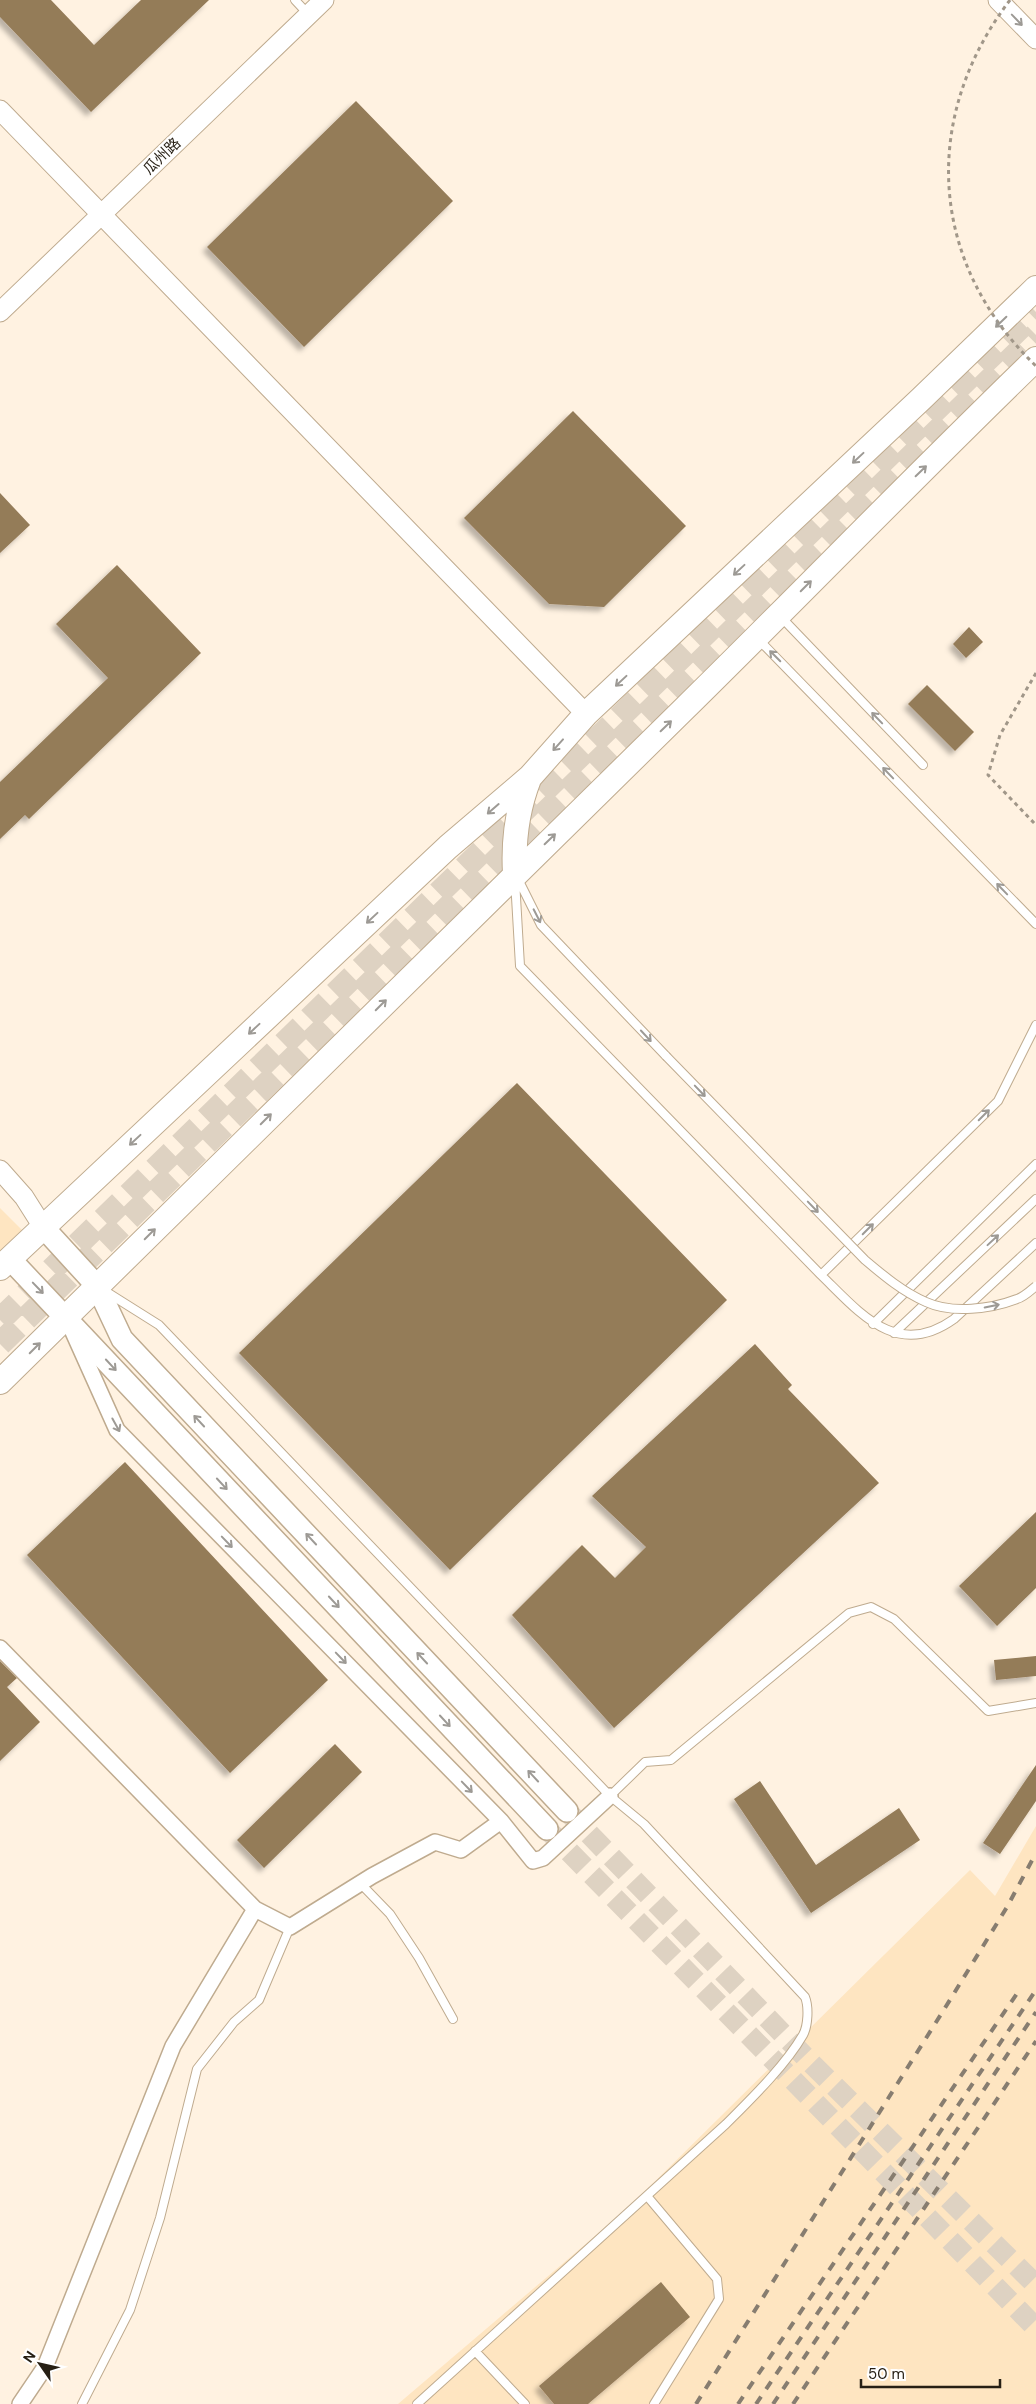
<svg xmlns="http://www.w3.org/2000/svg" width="1036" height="2404" font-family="'DM Sans','Noto Sans SC',sans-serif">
<defs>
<filter id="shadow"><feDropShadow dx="-4.5" dy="4.5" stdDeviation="2.5" flood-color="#0004"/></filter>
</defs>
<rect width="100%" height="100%" fill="#fff2e1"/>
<path fill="#fee5c1" d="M 0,1208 L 26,1234 L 0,1259 Z
M 1036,1826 L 1036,2404 L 398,2404 L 628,2208 L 970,1870 L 995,1896 Z"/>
<path fill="#947b59" filter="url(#shadow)" d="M 0,0 L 51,0 L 94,45 L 141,0 L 209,0 L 91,112 L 0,17 Z
M 356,101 L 453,201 L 304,347 L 207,247 Z
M 573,411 L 686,526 L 604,607 L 549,604 L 464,518 Z
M 0,493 L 30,525 L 0,553 Z
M 117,565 L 201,653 L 29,819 L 25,815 L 0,839 L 0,782 L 108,678 L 56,624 Z
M 969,627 L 983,642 L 966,658 L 953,644 Z
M 927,685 L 974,732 L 955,751 L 908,704 Z
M 517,1083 L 727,1300 L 450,1570 L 239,1353 Z
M 755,1344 L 792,1385 L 788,1389 L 879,1483 L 614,1728 L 512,1615 L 582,1545 L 615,1578 L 646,1547 L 592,1496 Z
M 125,1462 L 328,1680 L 230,1773 L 27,1555 Z
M 1036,1512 L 1036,1588 L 997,1626 L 959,1586 Z
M 1036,1656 L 1036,1676 L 996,1680 L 994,1660 Z
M 0,1661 L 17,1678 L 7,1687 L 40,1722 L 0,1761 Z
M 335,1744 L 362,1772 L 264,1868 L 237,1840 Z
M 1036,1765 L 1036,1801 L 1000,1854 L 983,1843 Z
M 760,1781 L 816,1865 L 899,1808 L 920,1840 L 811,1913 L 734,1799 Z
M 661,2282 L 690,2317 L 588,2404 L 554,2404 L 539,2386 Z"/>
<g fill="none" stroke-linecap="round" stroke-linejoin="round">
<path stroke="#ded2c2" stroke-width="21" stroke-dasharray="21 11" stroke-linecap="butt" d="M 567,1811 L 810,2062 L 1036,2285
M 547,1829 L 1036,2328"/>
<path stroke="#ded2c2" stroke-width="24" stroke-dasharray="24 12" stroke-linecap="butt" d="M 0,1320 L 1036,312
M 0,1344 L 1036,335"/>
<defs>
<path id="service" d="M 295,0 L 309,15
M 781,617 L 923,765
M 758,639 L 1036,924
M 517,877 L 541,925 L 666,1056
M 515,880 L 520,966 L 821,1275 C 860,1313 897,1360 954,1319 L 1036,1243
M 821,1275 L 998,1101 L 1036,1025
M 105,1291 L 159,1325 L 610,1796 L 644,1824 L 805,1997 C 809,2007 808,2026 803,2035 C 785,2066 751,2099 726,2124 L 417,2404
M 873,1324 L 1036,1164
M 894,1333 L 1036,1199
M 610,1796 L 645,1762 L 671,1760 L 849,1613 L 871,1607 L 894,1619 L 988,1711 L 1036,1703
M 360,1883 L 390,1914 L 419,1958 L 453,2019
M 647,2196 L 717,2279 L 719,2299 L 654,2404
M 475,2351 L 525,2404
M 82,2404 L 130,2310 L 160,2218 L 197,2069 L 234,2022 L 259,2000 L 290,1927"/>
<path id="minor" d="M 73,1332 L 117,1430 L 501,1821 L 533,1861 L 543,1858 L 610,1796
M 0,1648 L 255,1909 L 290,1927 L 372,1876 L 435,1842 L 461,1850 L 501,1821
M 20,2404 L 45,2367 L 173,2046 L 255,1909"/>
<path id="tertiary" d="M 998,0 L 1036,39
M 0,110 L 586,714
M 0,312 L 324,0
M 0,1170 L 24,1197 L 43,1227"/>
<path id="secondary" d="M 43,1227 L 97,1286 L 122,1339 L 567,1811
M 10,1259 L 547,1829"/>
<path id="primary" d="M 515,873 C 513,839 517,810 529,779
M 0,1268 L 448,847 L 530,777 L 586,714 L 921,399 L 1036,288
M 0,1382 C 226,1157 454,933 683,710 C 801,594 917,474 1036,359"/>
</defs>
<use href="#service" stroke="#bfab8f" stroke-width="10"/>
<use href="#minor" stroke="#bfab8f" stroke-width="18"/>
<use href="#tertiary" stroke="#bfab8f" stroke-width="21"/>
<use href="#secondary" stroke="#bfab8f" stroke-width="24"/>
<use href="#primary" stroke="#bfab8f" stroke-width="26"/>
<path stroke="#a19789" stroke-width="3" stroke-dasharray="4 4" stroke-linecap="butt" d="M 1036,673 L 1000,735 L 988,775 L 1036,825"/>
<use href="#service" stroke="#fff" stroke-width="8"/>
<use href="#minor" stroke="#fff" stroke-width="15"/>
<use href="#tertiary" stroke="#fff" stroke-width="19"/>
<use href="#secondary" stroke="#fff" stroke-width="21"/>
<use href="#primary" stroke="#fff" stroke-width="24"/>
<path stroke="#877d70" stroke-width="4" stroke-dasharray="9 9" stroke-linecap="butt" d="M 696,2404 L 945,2008 L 1007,1907 L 1036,1853
M 738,2404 L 1018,1992
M 756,2404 L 1036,1990
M 773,2404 L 1036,2012
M 793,2404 L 1036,2041"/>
<defs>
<path id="service-bridge" d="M 666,1056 L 865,1260 C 884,1276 903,1292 926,1302 C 952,1314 991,1309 1017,1299 C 1024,1297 1030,1291 1036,1286"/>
</defs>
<use href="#service-bridge" stroke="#bfab8f" stroke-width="10" stroke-linecap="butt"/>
<path stroke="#a19789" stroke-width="3" stroke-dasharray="4 4" stroke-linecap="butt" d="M 1010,0 C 920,118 929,263 1036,366"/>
<use href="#service-bridge" stroke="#fff" stroke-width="8"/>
</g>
<defs><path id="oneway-shaft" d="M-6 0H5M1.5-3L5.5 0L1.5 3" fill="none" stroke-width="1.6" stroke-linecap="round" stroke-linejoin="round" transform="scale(1.25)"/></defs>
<g stroke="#9d9a95">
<use href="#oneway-shaft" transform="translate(1017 20) rotate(46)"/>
<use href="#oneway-shaft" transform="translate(1001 322) rotate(136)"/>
<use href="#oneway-shaft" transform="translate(858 458) rotate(137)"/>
<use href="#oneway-shaft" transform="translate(921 471) rotate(-44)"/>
<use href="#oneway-shaft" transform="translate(739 570) rotate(137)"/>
<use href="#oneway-shaft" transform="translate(806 586) rotate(-45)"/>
<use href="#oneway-shaft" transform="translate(775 656) rotate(-135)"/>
<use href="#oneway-shaft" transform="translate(621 681) rotate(137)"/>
<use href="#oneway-shaft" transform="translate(877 718) rotate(-134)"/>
<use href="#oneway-shaft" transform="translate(666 726) rotate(-44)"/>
<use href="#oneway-shaft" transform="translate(558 745) rotate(132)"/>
<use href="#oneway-shaft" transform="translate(888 773) rotate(-134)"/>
<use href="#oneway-shaft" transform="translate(493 809) rotate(139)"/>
<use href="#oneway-shaft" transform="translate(550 839) rotate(-44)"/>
<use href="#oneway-shaft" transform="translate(1002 889) rotate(-134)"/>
<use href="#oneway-shaft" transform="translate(537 916) rotate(63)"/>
<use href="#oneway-shaft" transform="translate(372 918) rotate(137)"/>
<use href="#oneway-shaft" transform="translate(381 1005) rotate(-45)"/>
<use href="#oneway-shaft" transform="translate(254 1029) rotate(137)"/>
<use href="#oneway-shaft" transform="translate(646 1036) rotate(47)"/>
<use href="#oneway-shaft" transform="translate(700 1091) rotate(46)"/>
<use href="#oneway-shaft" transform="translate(984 1115) rotate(-45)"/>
<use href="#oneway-shaft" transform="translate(266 1119) rotate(-45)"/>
<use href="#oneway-shaft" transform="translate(135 1140) rotate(137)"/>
<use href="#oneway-shaft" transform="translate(813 1207) rotate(46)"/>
<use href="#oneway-shaft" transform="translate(868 1229) rotate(-45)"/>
<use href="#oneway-shaft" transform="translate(150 1234) rotate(-45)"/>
<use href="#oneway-shaft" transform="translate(993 1240) rotate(-43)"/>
<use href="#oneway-shaft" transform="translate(38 1288) rotate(46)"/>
<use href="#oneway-shaft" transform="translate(992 1306) rotate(-12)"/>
<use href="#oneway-shaft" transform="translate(35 1348) rotate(-45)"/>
<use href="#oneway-shaft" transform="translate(111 1365) rotate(47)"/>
<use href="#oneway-shaft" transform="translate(199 1421) rotate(-133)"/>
<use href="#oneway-shaft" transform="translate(116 1425) rotate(61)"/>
<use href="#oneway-shaft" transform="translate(222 1484) rotate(47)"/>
<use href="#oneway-shaft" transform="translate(311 1539) rotate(-133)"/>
<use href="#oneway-shaft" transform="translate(227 1542) rotate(46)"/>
<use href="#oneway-shaft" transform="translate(334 1602) rotate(47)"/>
<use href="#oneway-shaft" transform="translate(341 1658) rotate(46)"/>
<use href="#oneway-shaft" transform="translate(422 1658) rotate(-133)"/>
<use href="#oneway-shaft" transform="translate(445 1721) rotate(47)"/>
<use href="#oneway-shaft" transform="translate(533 1776) rotate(-133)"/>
<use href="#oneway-shaft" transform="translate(467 1787) rotate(46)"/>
</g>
<g text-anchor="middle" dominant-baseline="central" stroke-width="4" stroke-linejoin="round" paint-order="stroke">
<g font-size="15" fill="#261f14" stroke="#fff">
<text transform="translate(162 156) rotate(-44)">瓜州路</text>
</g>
</g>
<g transform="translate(40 2364) rotate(304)" stroke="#ffffff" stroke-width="4" paint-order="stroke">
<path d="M0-4L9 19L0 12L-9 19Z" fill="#261f14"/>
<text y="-8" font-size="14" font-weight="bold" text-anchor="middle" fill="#261f14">N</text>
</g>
<path d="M861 2379v8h139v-8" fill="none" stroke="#261f14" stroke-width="2.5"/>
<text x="868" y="2379" font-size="15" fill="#261f14" stroke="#ffffff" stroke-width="4" paint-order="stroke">50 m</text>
</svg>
